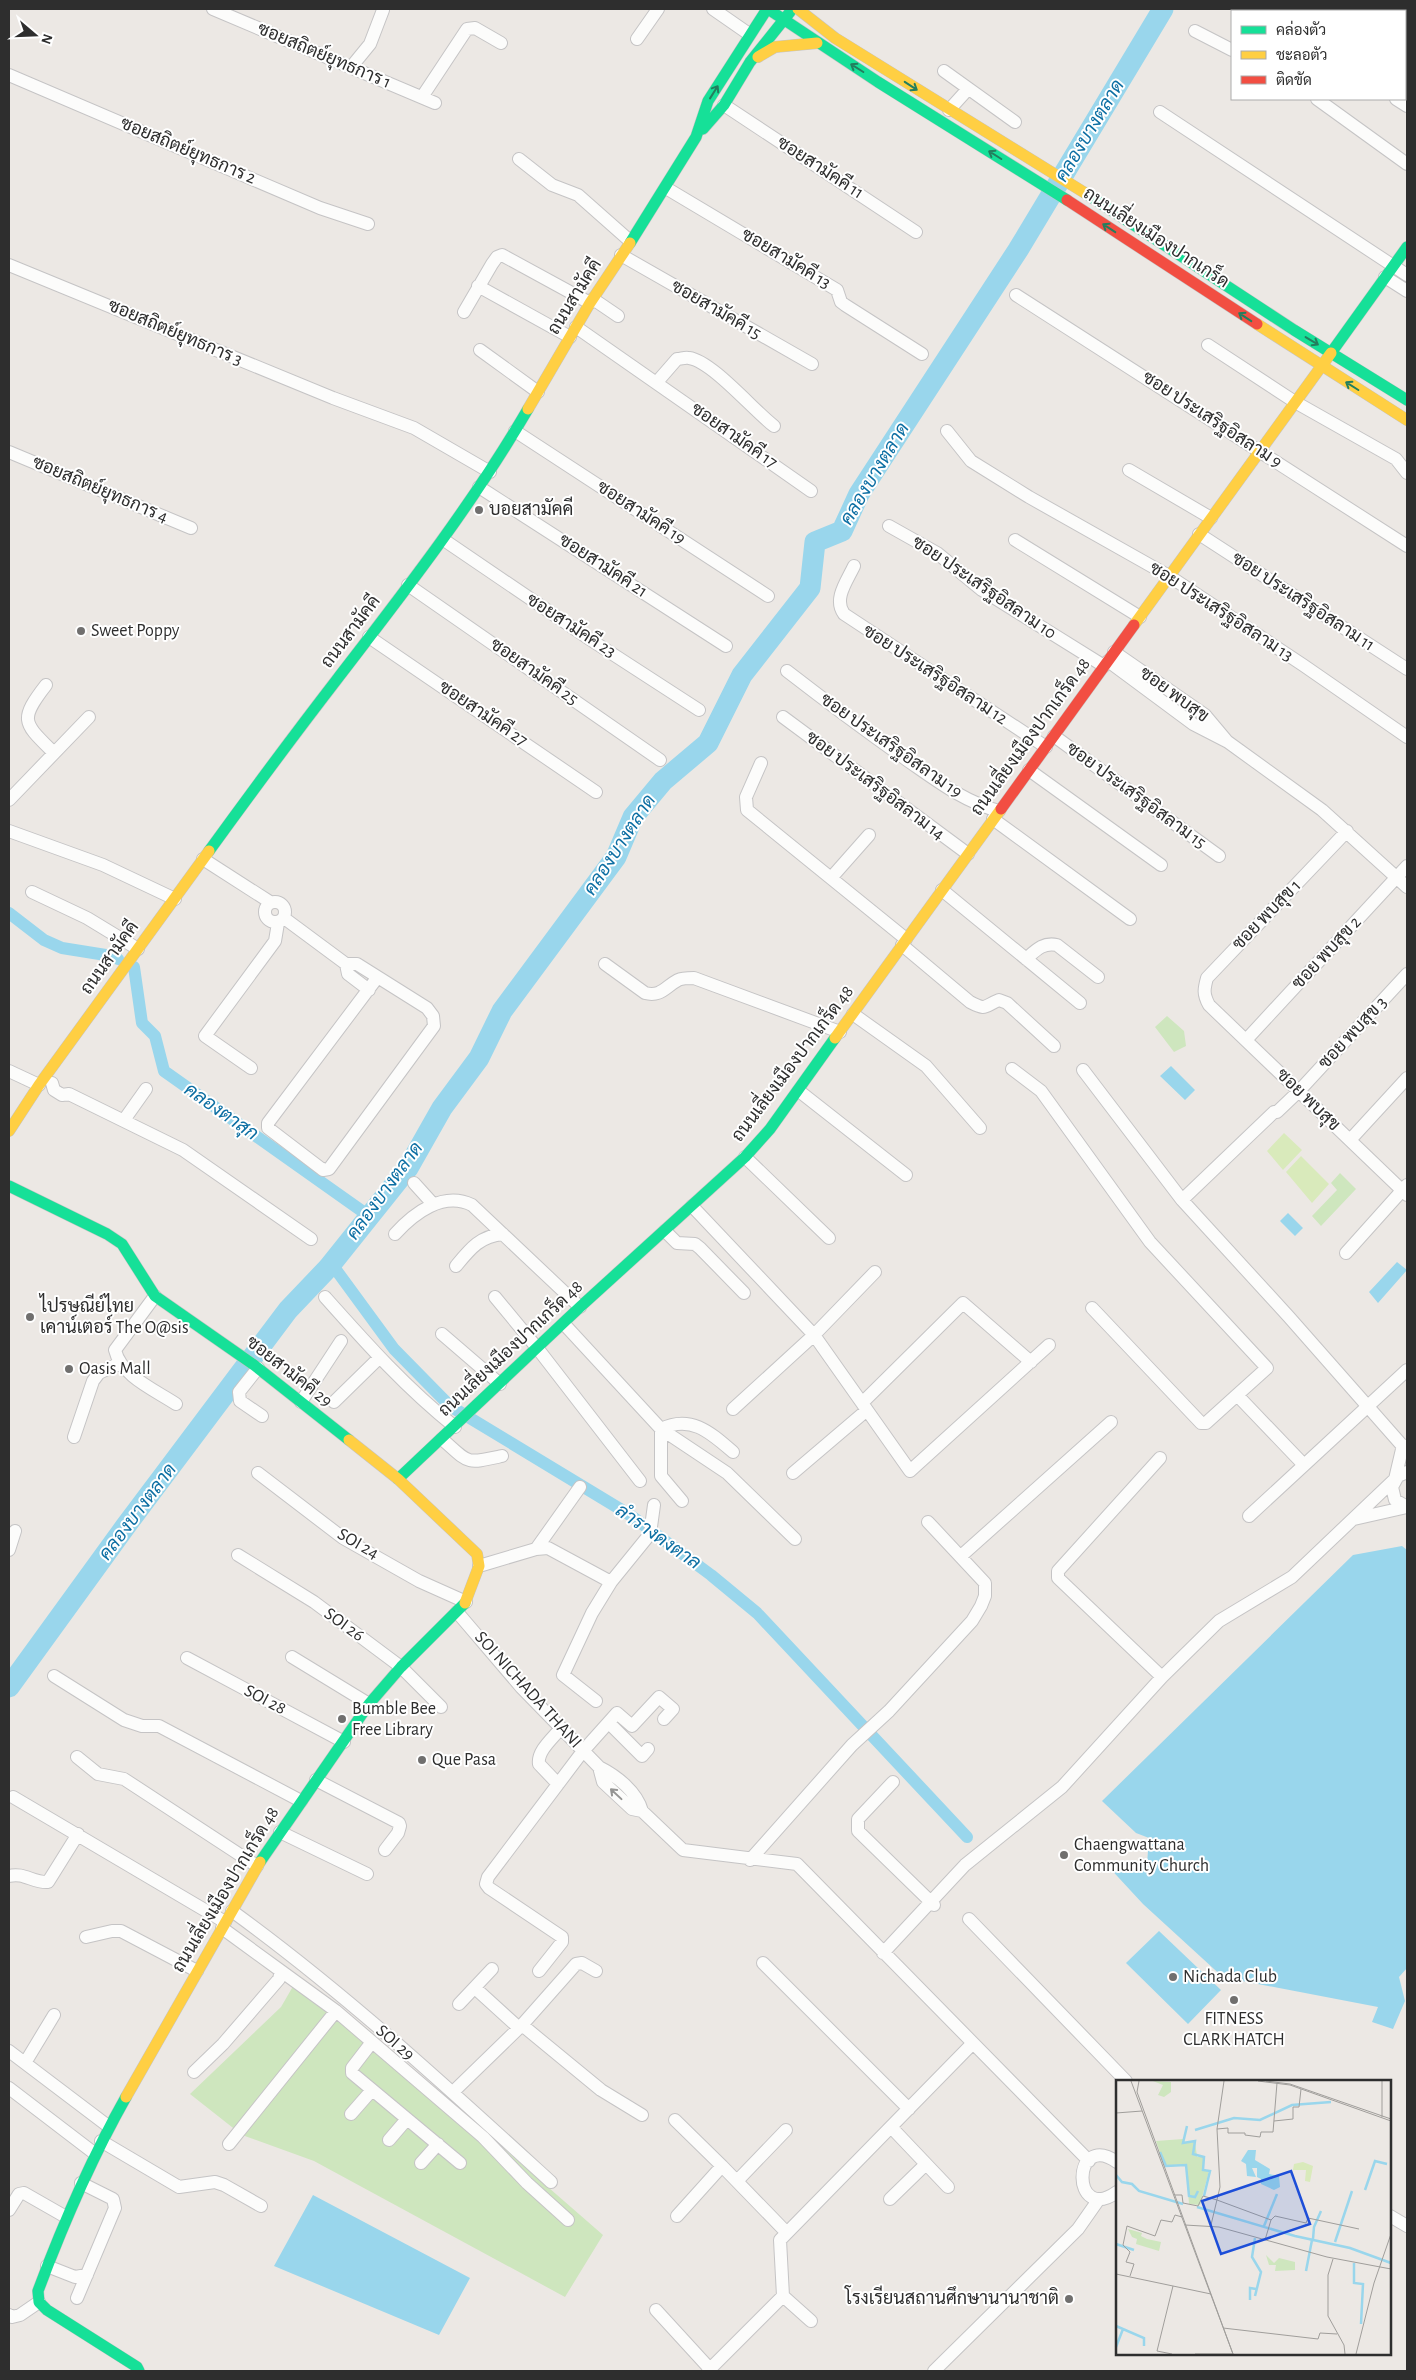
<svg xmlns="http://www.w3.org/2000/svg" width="1416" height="2380" font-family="'Alegreya Sans',Sarabun,sans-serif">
<rect width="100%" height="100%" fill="#ece8e4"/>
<path fill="#cee6be" d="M 1167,1016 L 1184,1031 L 1186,1046 L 1174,1052 L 1155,1027 Z
M 1340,1173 L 1356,1189 L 1321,1226 L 1312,1216 L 1337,1190 L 1331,1183 Z
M 299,1976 L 363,2026 L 603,2235 L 565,2297 L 314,2161 L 242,2135 L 190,2094 L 281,2007 Z"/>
<path fill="#d9eabb" d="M 1284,1133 L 1302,1150 L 1283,1170 L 1267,1151 Z
M 1301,1156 L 1329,1184 L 1312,1203 L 1286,1172 Z"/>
<path fill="#99d6ec" d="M 1171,1066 L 1195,1090 L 1185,1100 L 1160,1076 Z
M 1288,1213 L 1303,1228 L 1295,1236 L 1280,1221 Z
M 1397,1262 L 1407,1270 L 1378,1303 L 1369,1292 Z
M 1402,1546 L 1407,1550 L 1407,1968 L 1399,1977 L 1405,2001 L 1393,2029 L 1372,2022 L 1378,2007 L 1237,1980 L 1226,1980 L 1143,1904 L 1106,1864 L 1147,1864 L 1149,1838 L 1136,1833 L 1102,1801 L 1353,1555 Z
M 1159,1931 L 1221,1990 L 1188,2024 L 1126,1963 Z
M 313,2195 L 470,2278 L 439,2335 L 274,2266 Z"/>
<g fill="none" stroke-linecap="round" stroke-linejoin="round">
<path stroke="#99d6ec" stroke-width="12" d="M 9,913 L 44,940 L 62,948 L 112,956 L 118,959
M 134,967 L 142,1023 L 155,1036 L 164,1071 L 369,1216
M 331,1263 L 394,1349 L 450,1406 L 630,1515 L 711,1575 L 757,1613 L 967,1837"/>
<path stroke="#99d6ec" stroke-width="21" d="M 9,1687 L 125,1527 L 288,1310 L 328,1268 L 408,1168 L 442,1108 L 479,1058 L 502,1011 L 616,857 L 633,817 L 663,781 L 708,743 L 742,675 L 810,588 L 815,542 L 842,531 L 859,494 L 1018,250 L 1163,9"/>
<defs>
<path id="street" d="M 213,9 L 435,103
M 713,9 L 749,34
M 1262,9 L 1266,11
M 1195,31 L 1232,50
M 637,39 L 658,9
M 352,66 L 370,44 L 383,10
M 944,71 L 1015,122
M 9,75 L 320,208 L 368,224
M 422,97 L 467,29 L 475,28 L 501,43
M 1317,99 L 1407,164
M 1396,99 L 1407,106
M 724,105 L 916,232
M 949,110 L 968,89
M 1160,112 L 1407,275
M 519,159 L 552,185 L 578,195 L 630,241
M 666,188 L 837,290 L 841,302 L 845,305 L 922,354
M 621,255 L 812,364
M 9,265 L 333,398 L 414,428 L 490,472
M 1385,277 L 1407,291
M 478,286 L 570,337
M 1016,295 L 1407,546
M 593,299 L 618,316
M 464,312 L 492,264 L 497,257 L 502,255 L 590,303
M 576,327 L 811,491
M 1208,345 L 1295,402 L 1396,459 L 1407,473
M 480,350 L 538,392
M 657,382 L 677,359 C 681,359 685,357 689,358 C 712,361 754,411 774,426
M 515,431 L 768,596
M 947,431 L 971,461 L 1029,497 L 1169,576 L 1303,665 L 1407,737
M 9,452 L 191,528
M 1129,470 L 1211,518
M 479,487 L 726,646
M 889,526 L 937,553 L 982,590 L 1104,666
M 1199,534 L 1407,669
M 444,540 L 591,640 L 699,710
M 1015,540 L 1140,617
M 854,566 C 847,581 833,599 844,614 L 1046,747
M 408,585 L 660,760
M 369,637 L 596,792
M 1114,652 L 1205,715 L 1226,740
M 1108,661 L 1193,724 L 1228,742 L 1322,810 L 1407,887
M 787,671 C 827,702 866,731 907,760 C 936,780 964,802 999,811
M 46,685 C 18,721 24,723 54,753
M 783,717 L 968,854
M 1054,736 L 1219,856
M 761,763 L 746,797 L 747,810 L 906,939
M 1029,770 L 1161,865
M 9,800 L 89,717
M 993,819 L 1130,919
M 9,831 L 103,865 L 175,899
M 1347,831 L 1207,978 C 1204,989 1203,994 1209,1005 L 1407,1195
M 203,859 L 270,902
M 831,878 L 869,835
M 942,890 L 1080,1003
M 32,892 L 87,918 L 138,949
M265 912a10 10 0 1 1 20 0a10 10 0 1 1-20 0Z
M 284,918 L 346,964 L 357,964 L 427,1008 L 433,1016 L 434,1026 L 329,1169 L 323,1170 L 268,1128 L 268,1123 L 377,978
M 902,945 L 970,1002 C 987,1011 984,1006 999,1000 L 1007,1003 L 1054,1046
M 1026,959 C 1036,950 1043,942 1057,945 L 1098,977
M 346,964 L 348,974 L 369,990
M 605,964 L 645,993 C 661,997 665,987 678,980 C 682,978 689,978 694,978 L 840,1032
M 853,1014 L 926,1066 L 980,1128
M 1246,1040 L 1407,866
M 251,1068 L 205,1036 L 275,941 L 278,923
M 1012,1069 L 1041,1091 L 1150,1242 L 1267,1368 L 1237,1395
M 1083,1070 L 1182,1200 L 1289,1317 L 1407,1451
M 9,1071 L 39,1085
M 52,1083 L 54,1090 L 62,1095 L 69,1094 L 183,1150 L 311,1239
M 799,1091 L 906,1175
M 1277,1112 L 1299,1091 L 1407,974
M 124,1120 L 146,1089
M 1350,1140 L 1407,1078
M 745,1157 L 829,1238
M 414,1183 L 433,1204
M 1182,1200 L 1274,1112
M 692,1206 L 814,1335 L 910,1471 L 1049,1345
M 665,1231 L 677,1243 L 695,1244 L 700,1248 L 744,1293
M 395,1234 C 414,1213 443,1191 472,1205 L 580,1307
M 1346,1253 L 1407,1185
M 456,1266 C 470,1249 480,1236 503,1234
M 155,1296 L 115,1350 C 121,1376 155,1390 176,1404
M 325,1297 C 366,1343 406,1388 455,1427
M 495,1297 L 538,1349 L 640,1481
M 1092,1308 L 1201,1423 L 1206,1423 L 1237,1395 L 1304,1465
M 564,1324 L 661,1429 L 727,1473 L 795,1539
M 442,1334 L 500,1384
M 258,1368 L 239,1392 L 240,1401 L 262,1416
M 301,1402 L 341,1341
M 334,1402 L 379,1358
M 862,1403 L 963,1303 L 1031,1362
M 733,1409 L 814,1335 L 875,1272
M 74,1437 L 93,1381 L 99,1373 L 120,1363
M 442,1439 C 470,1464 465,1464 502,1456
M 1160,1458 L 1058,1571 L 1058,1578 L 1162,1677
M 1407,1472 L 1398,1476 L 1392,1487 L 1395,1500 L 1407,1507
M 258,1473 L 343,1538 L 419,1581 L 466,1602
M 793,1473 L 867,1410
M 682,1501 L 661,1476 L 661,1429 C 691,1414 711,1433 733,1452
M 1249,1516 L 1407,1370
M 1354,1519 L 1407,1507
M 536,1549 L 580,1487
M 9,1550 L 15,1531
M 238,1555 L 314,1602 L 401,1667 L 441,1707
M 961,1556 L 1111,1422
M 479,1566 L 536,1549 L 548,1548 L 611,1582
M 457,1612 L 521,1687 L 599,1767 C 617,1776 637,1792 642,1811
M 292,1657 L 369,1704
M 187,1658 L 344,1742
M 54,1676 L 124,1720 L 142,1726 L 159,1726 L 301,1801
M 596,1701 L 563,1675 L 592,1613 L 611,1582 L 650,1534 L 654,1505
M 609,1723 L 642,1756 L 648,1749
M 77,1757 L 98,1774 L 124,1779 L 257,1866
M 599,1767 L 603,1782 L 632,1809 L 642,1811 L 683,1850 L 797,1864 L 1089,2161
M 316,1780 L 399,1823 L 400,1826 L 398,1833 L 385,1850
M 893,1782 L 858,1819 L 858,1831 L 934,1905
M 558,1784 L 539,1764 C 537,1751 553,1738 561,1728
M 13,1797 L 225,1922
M 280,1832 L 367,1874
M 750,1860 L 852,1745 L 889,1711 L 972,1621 L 981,1606 L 985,1596 L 985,1583 L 928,1522
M 9,1876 C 24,1872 33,1883 48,1882 L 78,1834
M 232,1911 C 345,1993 448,2088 551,2182
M 969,1919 L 1126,2081
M 86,1937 L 112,1931 L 121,1931 L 197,1971
M 883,1953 L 965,1865 L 1062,1787 L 1162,1677 L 1219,1621 L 1292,1577 L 1395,1479 L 1403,1445
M 763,1963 L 909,2109
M 281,1971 L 336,2011 L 483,2137 L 527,2183 L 568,2220
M 539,1971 L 562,1942 L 562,1937 L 489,1888 L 486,1884 L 488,1877 L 583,1751 L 617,1713 L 632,1726 L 659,1697 L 673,1709 L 664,1719
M 475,1988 L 519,2028
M 459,2004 L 492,1969
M 522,2025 L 601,2090 L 642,2115
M 372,2042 L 352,2068 L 352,2073 L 460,2163
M 9,2051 L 108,2126
M 25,2063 L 54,2015
M 194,2072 L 223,2044 L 279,1979 L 281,1971 L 222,1928
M 9,2088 L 94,2153
M 453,2092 L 522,2025 L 576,1964 L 582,1963 L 596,1971
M 351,2114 L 372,2090
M 675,2120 L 722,2166 L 787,2233
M 891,2127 L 948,2187
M 389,2140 L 407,2119
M 101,2141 L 179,2187 L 215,2182 L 224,2185 L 261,2206
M 229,2144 L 336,2011
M 1117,2162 C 1071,2130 1071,2225 1117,2192
M 421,2163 L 438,2144
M 737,2181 L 786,2130
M 890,2199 L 926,2164
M 9,2210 L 19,2194 L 24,2193 L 66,2217
M 677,2216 L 722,2166
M 1390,2216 L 1407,2226
M 47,2266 L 75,2277 L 87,2275
M 783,2296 L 811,2321
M 77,2298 L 115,2208 L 113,2199 L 81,2183
M 656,2310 L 710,2369
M 9,2315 L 12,2317 L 20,2315 L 39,2302
M 708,2371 L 783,2296 L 780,2240 L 973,2043
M 934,2371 L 1078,2229 L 1099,2199"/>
<path id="fast" d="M 768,9 L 878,82 L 1067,200
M 703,129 L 724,105 L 750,62 L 790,12
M 1085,193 L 1294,330 L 1407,400
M 630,243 L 696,137 L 708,101 L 767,9
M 1331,353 L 1407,247
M 209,851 C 251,793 294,735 338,678 C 405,591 472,505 528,409
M 9,1186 L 107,1234 L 122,1244 L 155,1296 L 254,1365 L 349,1440
M 398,1479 L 580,1307 L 745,1157 L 770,1129 L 835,1038
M 260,1862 L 369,1704 L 401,1667 L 465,1603
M 126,2097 C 91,2159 63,2224 38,2291 L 39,2302 L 47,2310 L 137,2367 L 139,2371"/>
<path id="slow" d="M 798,9 L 835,38 L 1085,193
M 758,57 L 775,47 L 817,43
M 1257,324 L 1407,420
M 528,409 L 590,303 L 630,243
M 1134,625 L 1331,353
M 835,1038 L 1001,809
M 9,1131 L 39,1085 L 209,851
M 349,1440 L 398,1479 L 477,1554 L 479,1566 L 465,1603
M 126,2097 L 260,1862"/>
<path id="jam" d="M 1067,200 L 1257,324
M 1001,809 L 1134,625"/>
</defs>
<use href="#street" stroke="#c5c4c5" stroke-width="14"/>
<use href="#fast" stroke="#c5c4c5" stroke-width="12"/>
<use href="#slow" stroke="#c5c4c5" stroke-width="12"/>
<use href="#jam" stroke="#c5c4c5" stroke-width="12"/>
<use href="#street" stroke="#fcfcfb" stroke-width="12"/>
<use href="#fast" stroke="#16e098" stroke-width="11"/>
<use href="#slow" stroke="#ffcf43" stroke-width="11"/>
<use href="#jam" stroke="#f24e42" stroke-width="11"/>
</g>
<defs><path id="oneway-shaft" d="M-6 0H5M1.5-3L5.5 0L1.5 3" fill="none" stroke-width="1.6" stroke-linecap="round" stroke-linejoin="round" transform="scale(1.25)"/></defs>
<g stroke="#237e5e">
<use href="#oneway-shaft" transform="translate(857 68) rotate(-148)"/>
<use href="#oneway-shaft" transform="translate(911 86) rotate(33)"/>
<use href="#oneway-shaft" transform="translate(714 92) rotate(-58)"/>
<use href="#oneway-shaft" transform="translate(995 155) rotate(-148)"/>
<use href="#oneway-shaft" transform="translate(1109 228) rotate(-147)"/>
<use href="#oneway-shaft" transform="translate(1245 317) rotate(-147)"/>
<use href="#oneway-shaft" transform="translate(1312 341) rotate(31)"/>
<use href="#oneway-shaft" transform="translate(1352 386) rotate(-148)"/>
</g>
<use stroke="#959594" href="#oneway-shaft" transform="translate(616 1794) rotate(-137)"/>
<g fill="#706f6e" stroke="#fff" stroke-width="2">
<circle cx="479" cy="510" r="5"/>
<circle cx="81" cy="631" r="5"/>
<circle cx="30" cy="1317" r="5"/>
<circle cx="69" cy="1369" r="5"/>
<circle cx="342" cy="1719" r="5"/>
<circle cx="422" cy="1760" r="5"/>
<circle cx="1064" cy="1855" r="5"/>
<circle cx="1173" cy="1977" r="5"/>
<circle cx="1234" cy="2000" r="5"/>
<circle cx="1069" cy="2299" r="5"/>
</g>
<g text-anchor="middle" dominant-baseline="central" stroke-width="4" stroke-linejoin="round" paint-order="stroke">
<g font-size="18" fill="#2e2e2e" stroke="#fff">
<text transform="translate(324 56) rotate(23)">ซอยสถิตย์ยุทธการ 1</text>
<text transform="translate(188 151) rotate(23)">ซอยสถิตย์ยุทธการ 2</text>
<text transform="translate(820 168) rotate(33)">ซอยสามัคคี 11</text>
<text transform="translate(1156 238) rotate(33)">ถนนเลี่ยงเมืองปากเกร็ด</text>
<text transform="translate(786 259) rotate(31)">ซอยสามัคคี 13</text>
<text transform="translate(575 297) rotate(-58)">ถนนสามัคคี</text>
<text transform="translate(716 310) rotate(30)">ซอยสามัคคี 15</text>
<text transform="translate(175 333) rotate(23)">ซอยสถิตย์ยุทธการ 3</text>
<text transform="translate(1212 420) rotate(33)">ซอย ประเสริฐอิสลาม 9</text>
<text transform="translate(734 436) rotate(35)">ซอยสามัคคี 17</text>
<text transform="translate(100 490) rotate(23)">ซอยสถิตย์ยุทธการ 4</text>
<text transform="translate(641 513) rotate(33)">ซอยสามัคคี 19</text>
<text transform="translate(603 566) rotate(33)">ซอยสามัคคี 21</text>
<text transform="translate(984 588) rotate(34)">ซอย ประเสริฐอิสลาม 10</text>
<text transform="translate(1303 602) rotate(33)">ซอย ประเสริฐอิสลาม 11</text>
<text transform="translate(1221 612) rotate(33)">ซอย ประเสริฐอิสลาม 13</text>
<text transform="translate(571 626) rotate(33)">ซอยสามัคคี 23</text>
<text transform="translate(351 632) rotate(-53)">ถนนสามัคคี</text>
<text transform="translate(534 672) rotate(35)">ซอยสามัคคี 25</text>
<text transform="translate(935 675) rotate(33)">ซอย ประเสริฐอิสลาม 12</text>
<text transform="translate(1174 695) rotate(36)">ซอย พบสุข</text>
<text transform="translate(483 714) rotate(34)">ซอยสามัคคี 27</text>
<text transform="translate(1031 737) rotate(-54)">ถนนเลี่ยงเมืองปากเกร็ด 48</text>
<text transform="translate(891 746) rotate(35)">ซอย ประเสริฐอิสลาม 19</text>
<text transform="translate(875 786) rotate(37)">ซอย ประเสริฐอิสลาม 14</text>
<text transform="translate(1136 796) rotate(36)">ซอย ประเสริฐอิสลาม 15</text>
<text transform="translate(1267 915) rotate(-46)">ซอย พบสุข 1</text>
<text transform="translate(1327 953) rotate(-47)">ซอย พบสุข 2</text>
<text transform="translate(110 958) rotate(-54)">ถนนสามัคคี</text>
<text transform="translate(1353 1033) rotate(-47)">ซอย พบสุข 3</text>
<text transform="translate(793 1064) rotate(-53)">ถนนเลี่ยงเมืองปากเกร็ด 48</text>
<text transform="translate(1308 1100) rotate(44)">ซอย พบสุข</text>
<text transform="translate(511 1349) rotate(-43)">ถนนเลี่ยงเมืองปากเกร็ด 48</text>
<text transform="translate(289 1372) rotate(38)">ซอยสามัคคี 29</text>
<text transform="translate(358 1544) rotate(30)">SOI 24</text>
<text transform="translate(344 1625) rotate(36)">SOI 26</text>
<text transform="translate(528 1690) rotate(48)">SOI NICHADA THANI</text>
<text transform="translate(265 1700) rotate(28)">SOI 28</text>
<text transform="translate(226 1890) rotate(-59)">ถนนเลี่ยงเมืองปากเกร็ด 48</text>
<text transform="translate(395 2043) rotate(41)">SOI 29</text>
</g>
<g font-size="18" fill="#2e2e2e" stroke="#fff" text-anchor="start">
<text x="489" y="510">บอยสามัคคี</text>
<text x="91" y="631">Sweet Poppy</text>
<text x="40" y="1307">ไปรษณีย์ไทย<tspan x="40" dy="21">เคาน์เตอร์ The O@sis</tspan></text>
<text x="79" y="1369">Oasis Mall</text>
<text x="352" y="1709">Bumble Bee<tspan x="352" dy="21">Free Library</tspan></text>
<text x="432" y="1760">Que Pasa</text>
<text x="1074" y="1845">Chaengwattana<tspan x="1074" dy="21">Community Church</tspan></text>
<text x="1183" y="1977">Nichada Club</text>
<text x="1234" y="2019" text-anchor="middle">FITNESS<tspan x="1234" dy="21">CLARK HATCH</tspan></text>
<text x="1059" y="2299" text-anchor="end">โรงเรียนสถานศึกษานานาชาติ</text>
</g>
<g font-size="19" font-style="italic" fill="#0d6fa3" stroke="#fff">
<text transform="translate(1090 131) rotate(-59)">คลองบางตลาด</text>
<text transform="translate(875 474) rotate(-59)">คลองบางตลาด</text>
<text transform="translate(620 845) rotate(-57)">คลองบางตลาด</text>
<text transform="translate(221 1112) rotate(35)">คลองตาสุก</text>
<text transform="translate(385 1191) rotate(-54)">คลองบางตลาด</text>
<text transform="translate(138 1512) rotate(-53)">คลองบางตลาด</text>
<text transform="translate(658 1537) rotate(35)">ลำรางดงตาล</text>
</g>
</g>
<g transform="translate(1116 2080)">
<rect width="275" height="275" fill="#ece8e4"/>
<path d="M 37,1 L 55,2 L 55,12 L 48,17 L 42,15 L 47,5 ZM 67,59 L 67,63 L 79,61 L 81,77 L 87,77 L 87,89 L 93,91 L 84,125 L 73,124 L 70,85 L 49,87 L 40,61 ZM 12,149 L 26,153 L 25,156 L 31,159 L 45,162 L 43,171 L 20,164 L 21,159 L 16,157 ZM 150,175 L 158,183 L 163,178 L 179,182 L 179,190 L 159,191 L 160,185 L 153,185 Z" fill="#cee6be"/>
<path d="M 187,82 L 197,86 L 194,102 L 189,101 L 190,90 L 177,90 L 178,84 Z" fill="#d9eabb"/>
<path d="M 132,70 L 140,70 L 139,80 L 154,89 L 153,94 L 163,96 L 164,107 L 158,110 L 145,104 L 145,99 L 141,97 L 141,88 L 136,88 L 140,97 L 131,96 L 130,84 L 125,81 Z" fill="#99d6ec"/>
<path fill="none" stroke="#99d6ec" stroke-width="2.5" d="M 71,46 L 67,63 L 79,61 L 77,74 L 88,77 L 87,90 L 94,91 L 88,116M 79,50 L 118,38 L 144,40 L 176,25 L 215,22M 44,72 L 50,86 L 70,85 L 73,116 L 79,117 L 82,111M 0,95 L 6,102 L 16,104 L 23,111 L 67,124M 249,110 L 259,81 L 271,84M 81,127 L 179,156 L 234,168 L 275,183M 148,146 L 161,114M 139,158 L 136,177 L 145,192 L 139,216M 197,159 L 198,147 L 205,131M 219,162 L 236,111M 0,164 L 18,170M 238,183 L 238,203 L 247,204 L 245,244M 190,191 L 196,160M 134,220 L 134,208 L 140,209M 0,246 L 28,258 L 28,266M 0,267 L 7,249"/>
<path fill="none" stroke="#a09e9b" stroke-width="1" d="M 15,1 L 117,274M 23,1 L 21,12 L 117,274M 142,1 L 174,5 L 275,41M 150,1 L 174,4 L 275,39M 266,1 L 266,37M 0,33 L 26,31M 158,41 L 177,39 L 177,27 L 183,27 L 185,9M 101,49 L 112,48 L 112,53 L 129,53 L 129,55 L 144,57 L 145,52 L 157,52 L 161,3M 59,115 L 66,115 L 67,123 L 82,126 L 87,116 L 101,120M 101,120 L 155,140M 155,140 L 159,136 L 190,143 L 192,138 L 243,149M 69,145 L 103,147 L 211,177 L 275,189M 95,145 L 104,107 L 101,49 L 108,1M 149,160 L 155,140M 217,179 L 212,195 L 212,236 L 228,265 L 229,274M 0,194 L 95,214M 14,196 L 18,184 L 10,182 L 14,172 L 7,165 L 11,146 L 39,156 L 45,140 L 56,142 L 59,135 L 66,137M 107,248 L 202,259 L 204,253 L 221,254M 56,274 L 41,271 L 57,206M 79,274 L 116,274M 240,274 L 258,203 L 275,154"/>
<path fill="#1d4ed8" fill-opacity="0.15" stroke="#1d4ed8" stroke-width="2.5" d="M 175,91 L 194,144 L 105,174 L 86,121 Z"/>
<rect width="275" height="275" fill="none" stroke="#2e2e2e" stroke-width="2.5"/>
</g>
<rect width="1416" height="2380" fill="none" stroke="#2e2e2e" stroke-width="20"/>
<rect x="1231" y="10" width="175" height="90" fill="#ffffff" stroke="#ababab"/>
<rect x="1241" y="26" width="25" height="8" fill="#16e098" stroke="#ababab"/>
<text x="1276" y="35" font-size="15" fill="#2e2e2e">คล่องตัว</text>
<rect x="1241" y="51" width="25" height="8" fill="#ffcf43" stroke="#ababab"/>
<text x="1276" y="60" font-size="15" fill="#2e2e2e">ชะลอตัว</text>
<rect x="1241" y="76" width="25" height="8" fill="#f24e42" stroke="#ababab"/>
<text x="1276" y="85" font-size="15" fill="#2e2e2e">ติดขัด</text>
<g transform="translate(35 35) rotate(109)" stroke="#ffffff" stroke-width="4" paint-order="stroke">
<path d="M0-4L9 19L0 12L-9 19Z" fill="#2e2e2e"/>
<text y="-8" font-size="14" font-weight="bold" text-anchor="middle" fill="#2e2e2e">N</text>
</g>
</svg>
